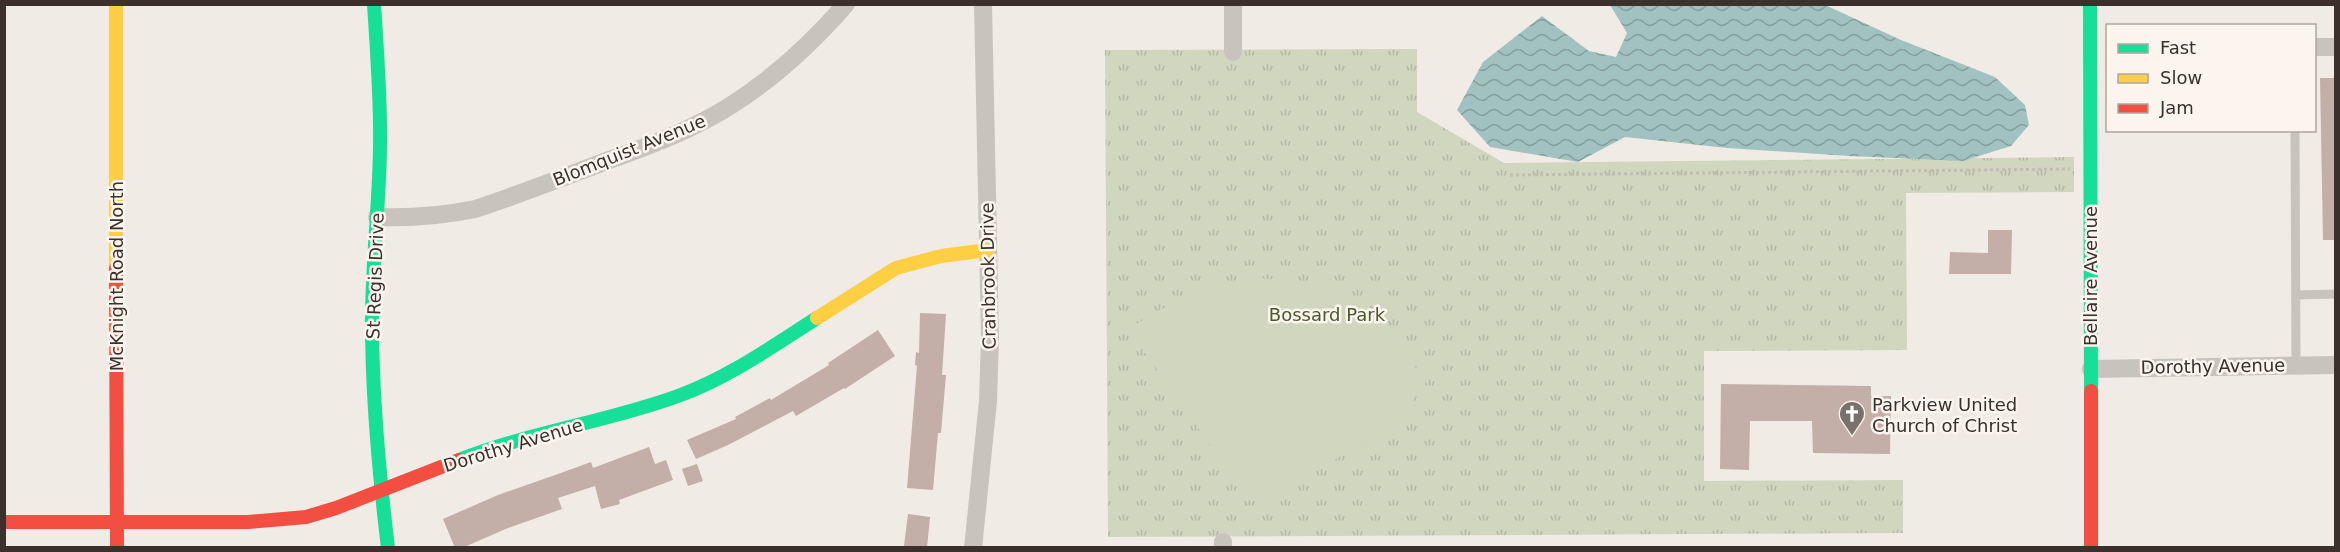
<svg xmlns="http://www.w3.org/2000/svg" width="2340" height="552" font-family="'DejaVu Sans',sans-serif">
<defs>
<pattern id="grass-tufts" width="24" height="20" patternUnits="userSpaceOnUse" patternTransform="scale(1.5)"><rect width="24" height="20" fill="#d1d6bf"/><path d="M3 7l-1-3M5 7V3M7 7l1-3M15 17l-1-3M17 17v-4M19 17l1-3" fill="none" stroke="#b4b8a4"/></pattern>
<pattern id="water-waves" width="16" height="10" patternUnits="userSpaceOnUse" patternTransform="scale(1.5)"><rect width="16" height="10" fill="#a1c2c1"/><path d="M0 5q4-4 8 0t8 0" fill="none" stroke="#849e9d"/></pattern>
</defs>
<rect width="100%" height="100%" fill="#f0ebe5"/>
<path fill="url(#grass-tufts)" d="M 1417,49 L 1417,112 L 1504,163 L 2074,157 L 2074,192 L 1906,193 L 1907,350 L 1704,351 L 1704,481 L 1903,480 L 1903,533 L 1108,537 L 1105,50 Z"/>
<path fill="#d1d6bf" d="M 1259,278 L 1314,284 L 1354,304 L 1392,334 L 1426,382 L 1401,417 L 1356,449 L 1250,501 L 1128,329 L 1201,286 Z"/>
<path fill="url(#water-waves)" d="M 1823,4 L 1901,40 L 1995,77 L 2025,105 L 2029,125 L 2011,146 L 1963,161 L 1849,156 L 1727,148 L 1625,137 L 1578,162 L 1490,147 L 1457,110 L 1483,62 L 1542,16 L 1589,51 L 1616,57 L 1627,33 L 1610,5 Z"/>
<path fill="#c3afa7" d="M 2320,78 L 2336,78 L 2336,240 L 2323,240 Z
M 1988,230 L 2012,230 L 2011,274 L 1949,274 L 1950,252 L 1988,253 Z
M 920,313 L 946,314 L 942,375 L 946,375 L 941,433 L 938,433 L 933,490 L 907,488 L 917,366 L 915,365 L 916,352 L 919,353 Z
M 878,330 L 895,356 L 845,389 L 844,388 L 796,416 L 793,411 L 728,445 L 696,459 L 687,440 L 736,419 L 735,417 L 770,398 L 771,400 L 829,365 L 828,363 Z
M 1721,384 L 1871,386 L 1871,396 L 1891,396 L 1890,454 L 1813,453 L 1812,421 L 1750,421 L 1749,470 L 1720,469 Z
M 649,447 L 655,464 L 666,460 L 673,480 L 619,500 L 620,504 L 601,509 L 595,486 L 558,498 L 562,509 L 508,528 L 462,548 L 455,548 L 443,519 L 498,495 L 558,474 L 591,462 L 593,468 Z
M 697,464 L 703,481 L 688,486 L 682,469 Z
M 908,514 L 930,517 L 927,548 L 904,546 Z"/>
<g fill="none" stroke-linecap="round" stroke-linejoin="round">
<path stroke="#c2bbb6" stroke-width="3" stroke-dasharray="3 3" stroke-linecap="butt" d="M 1510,175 L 2070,169"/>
<path stroke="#c9c3be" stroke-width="9" d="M 2295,130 L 2296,364
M 2296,295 L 2336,294"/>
<path stroke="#c9c3be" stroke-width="18" d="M 2314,47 L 2336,47
M 1233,52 L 1233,4
M 377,217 C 411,218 442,216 475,209 C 518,195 561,178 604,162 C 648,146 693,130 733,104 C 775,77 812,43 846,4
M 2091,369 L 2336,365
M 1223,542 L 1223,548
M 973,548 L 988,401 L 990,337 L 983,4"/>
<path stroke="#16e098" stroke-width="14" d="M 374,4 C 377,52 381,101 380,149 C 379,207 372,264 372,322 C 372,398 379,473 388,548
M 2090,4 L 2091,391
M 459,460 C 530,432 607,422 678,396 C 728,378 773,346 817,318"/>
<path stroke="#ffcf43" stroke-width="14" d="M 116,4 L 116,268
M 817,318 L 896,268 L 941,256 L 988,250"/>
<path stroke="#f24e42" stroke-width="14" d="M 116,268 L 117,548
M 2091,391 L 2091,548
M 4,522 L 248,522 L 306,517 L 336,508 L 459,460"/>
</g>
<defs>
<symbol id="church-pin" viewBox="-11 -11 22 30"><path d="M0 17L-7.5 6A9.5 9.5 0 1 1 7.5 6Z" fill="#7a716c" stroke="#fbf5ee"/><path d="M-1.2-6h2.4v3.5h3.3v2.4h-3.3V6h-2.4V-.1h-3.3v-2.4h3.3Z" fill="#fff"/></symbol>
</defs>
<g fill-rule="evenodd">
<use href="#church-pin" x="1837" y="399" width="30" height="40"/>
</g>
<g text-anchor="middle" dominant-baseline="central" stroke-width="5" stroke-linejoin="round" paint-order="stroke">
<g font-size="18" fill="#3b302b" stroke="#fbf5ee">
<text transform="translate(629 150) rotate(-22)">Blomquist Avenue</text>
<text transform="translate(116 276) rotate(-90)">McKnight Road North</text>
<text transform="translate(375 276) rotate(-88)">St Regis Drive</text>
<text transform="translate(988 276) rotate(-91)">Cranbrook Drive</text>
<text transform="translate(2090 276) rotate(-90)">Bellaire Avenue</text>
<text transform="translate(2213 366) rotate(-1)">Dorothy Avenue</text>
<text transform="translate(513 445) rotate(-17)">Dorothy Avenue</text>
</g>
<g font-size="18" fill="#4a5a2e" stroke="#fbf5ee">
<text x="1327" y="314">Bossard Park</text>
</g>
<g font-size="18" fill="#3b302b" stroke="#fbf5ee" text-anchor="start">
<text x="1872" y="404">Parkview United<tspan x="1872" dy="21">Church of Christ</tspan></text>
</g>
</g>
<rect width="2340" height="552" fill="none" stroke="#3b302b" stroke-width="12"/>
<rect x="2106" y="24" width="210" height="108" fill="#fbf5ee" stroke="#aea6a0" stroke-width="1.5"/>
<rect x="2118" y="44" width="30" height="9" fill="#16e098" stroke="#aea6a0" stroke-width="1.5"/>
<text x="2160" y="54" font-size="18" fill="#3b302b">Fast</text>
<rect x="2118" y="74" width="30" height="9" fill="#ffcf43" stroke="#aea6a0" stroke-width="1.5"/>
<text x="2160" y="84" font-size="18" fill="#3b302b">Slow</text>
<rect x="2118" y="104" width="30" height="9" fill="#f24e42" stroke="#aea6a0" stroke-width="1.5"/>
<text x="2160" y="114" font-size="18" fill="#3b302b">Jam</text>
</svg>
